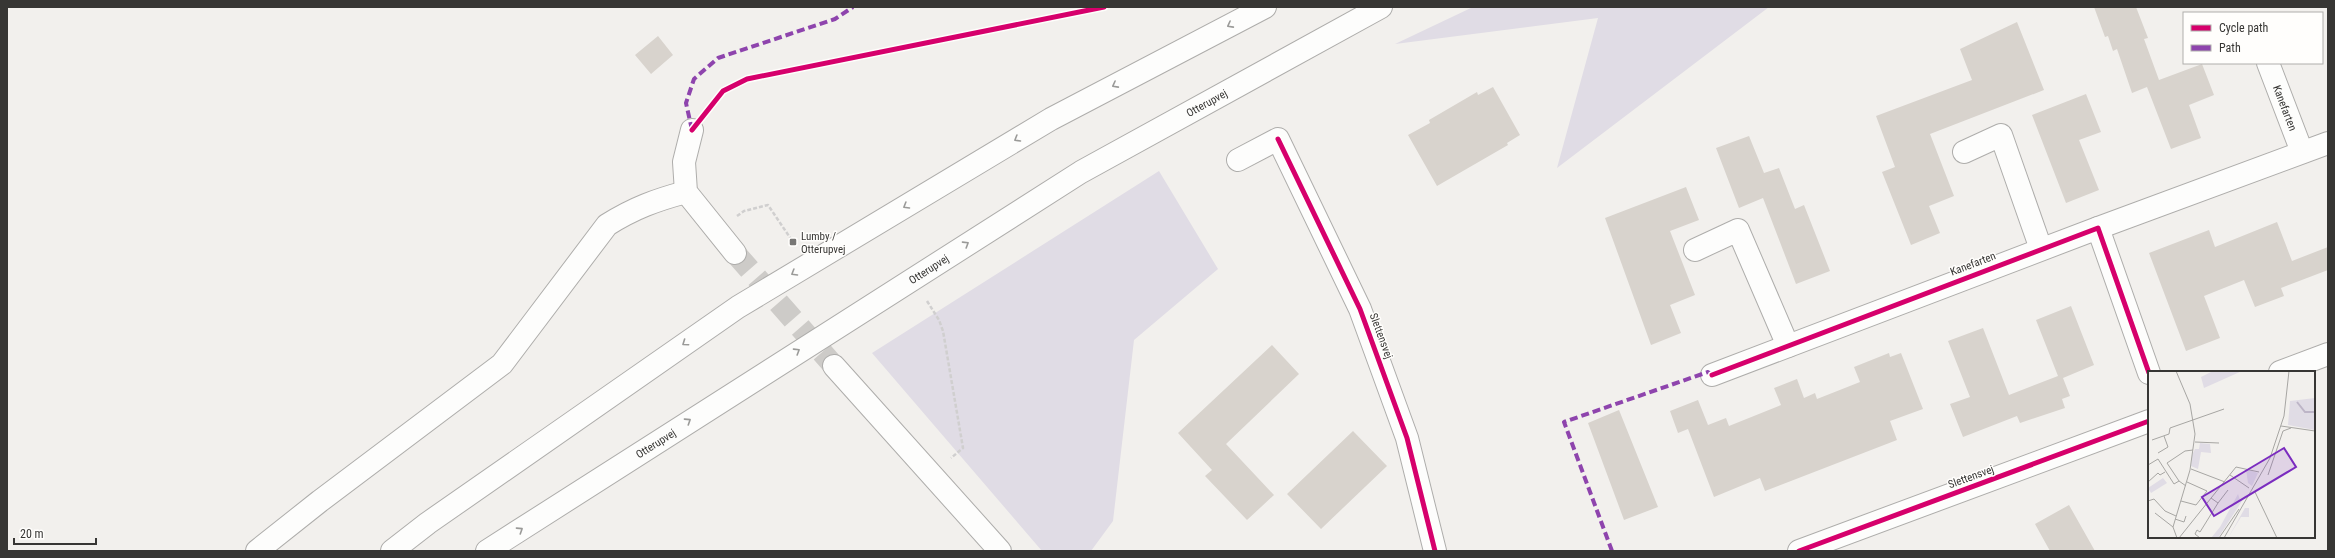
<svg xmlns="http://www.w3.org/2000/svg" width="2335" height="558" font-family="'Roboto Condensed',sans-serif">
<rect width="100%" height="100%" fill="#f2f0ed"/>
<path fill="#e0dce5" d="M 1473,7 L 1769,7 L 1557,168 L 1598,18 L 1395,44 Z
M 1159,171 L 1218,269 L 1134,340 L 1113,521 L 1091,551 L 1042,551 L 872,353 Z"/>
<path fill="#d8d3cd" d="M 2094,7 L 2136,7 L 2148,38 L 2144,39 L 2159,80 L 2202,64 L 2214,95 L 2189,105 L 2201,138 L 2171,149 L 2147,87 L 2132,93 L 2117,49 L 2113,51 L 2108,36 L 2105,37 Z
M 2017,22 L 2044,90 L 1930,134 L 1954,196 L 1929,206 L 1940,233 L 1911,245 L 1882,172 L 1895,167 L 1876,116 L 1972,80 L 1960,49 Z
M 658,36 L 673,55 L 651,74 L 635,55 Z
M 1493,87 L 1520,135 L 1507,143 L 1508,145 L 1437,186 L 1408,135 L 1430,123 L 1429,120 L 1477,92 L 1478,95 Z
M 2086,94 L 2101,132 L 2079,140 L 2099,190 L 2066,203 L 2032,115 Z
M 1749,136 L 1764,173 L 1779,168 L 1795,209 L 1804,205 L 1830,271 L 1796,284 L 1763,198 L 1739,208 L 1716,148 Z
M 1686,187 L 1699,220 L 1670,231 L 1695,295 L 1670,305 L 1681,333 L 1651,345 L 1605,218 Z
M 2277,222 L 2292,261 L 2328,247 L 2328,270 L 2281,288 L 2284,296 L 2255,307 L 2244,280 L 2204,296 L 2220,338 L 2186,351 L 2149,253 L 2209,230 L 2215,247 Z
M 2071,306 L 2094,365 L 2063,378 L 2070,396 L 2062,399 L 2065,408 L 2020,423 L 2017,416 L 1963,437 L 1950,404 L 1970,397 L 1948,341 L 1983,328 L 2009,395 L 2058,376 L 2036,320 Z
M 1272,345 L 1299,374 L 1226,444 L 1274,495 L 1247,520 L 1205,476 L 1212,470 L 1178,433 Z
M 1889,353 L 1890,357 L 1901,353 L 1923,409 L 1890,421 L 1897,440 L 1765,491 L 1760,478 L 1714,497 L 1688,429 L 1678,433 L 1670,411 L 1698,400 L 1708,425 L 1726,418 L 1729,426 L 1781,405 L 1774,388 L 1797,379 L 1804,398 L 1815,393 L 1817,399 L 1860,382 L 1854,367 Z
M 1619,410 L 1658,507 L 1624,520 L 1588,423 Z
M 1353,431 L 1387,466 L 1321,529 L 1287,494 Z
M 2069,505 L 2095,551 L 2050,551 L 2035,524 Z"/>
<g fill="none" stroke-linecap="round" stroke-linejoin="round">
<path stroke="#cdcbc8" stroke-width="22" stroke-dasharray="22 11" stroke-linecap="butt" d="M 735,253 L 834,366"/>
<defs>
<g id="minor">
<path id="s1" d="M 2268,63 L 2302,152"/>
<path d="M 692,130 L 684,162 L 686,192 L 735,253"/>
<path d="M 1964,152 L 2001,135 L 2041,249"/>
<path d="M 1238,160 L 1278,139 L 1360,309 L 1407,438 L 1435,551"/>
<path d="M 2098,228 L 2328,143"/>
<path d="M 1695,250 L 1738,230 L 1788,346"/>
<path d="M 834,366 L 1000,551"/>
<path d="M 2280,372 L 2328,354"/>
<path d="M 1712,375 L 2098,228 L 2149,373"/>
<path d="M 257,551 L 320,501 L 502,364 L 607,225 C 634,208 656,200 686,192"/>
<path d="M 1799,551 L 2149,421"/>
</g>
<g id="major">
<path d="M 392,551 L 428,523 L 738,307 L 1051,119 L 1265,7"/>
<path id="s2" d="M 487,551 L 1081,172 L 1381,7"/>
</g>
</defs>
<use href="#minor" stroke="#aeadab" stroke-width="24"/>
<use href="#major" stroke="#aeadab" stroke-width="24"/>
<path stroke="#d0cfcf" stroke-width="2.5" stroke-dasharray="4 2" stroke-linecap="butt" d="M 737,216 L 744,211 L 768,205 L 793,242
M 927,301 L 939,320 L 943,331 L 963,448 L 951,458"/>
<use href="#minor" stroke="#fdfdfc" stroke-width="22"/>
<use href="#major" stroke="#fdfdfc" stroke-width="22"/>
<path stroke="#8e44ad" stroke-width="4" stroke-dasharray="8 4" stroke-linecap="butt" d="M 692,130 L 686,103 L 694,79 L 718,58 L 835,19 L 853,7
M 1612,551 L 1564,422 L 1708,372 L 1712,375"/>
<defs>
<path id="cycleway" d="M 692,130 L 723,91 L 747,79 L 1104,7
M 1278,139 L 1360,309 L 1407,438 L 1435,551
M 1712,375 L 2098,228 L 2149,373
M 1799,551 L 2149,421"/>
</defs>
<use href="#cycleway" stroke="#fffefc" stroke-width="8"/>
<use href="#cycleway" stroke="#d6006c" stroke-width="5"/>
</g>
<defs><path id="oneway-chevron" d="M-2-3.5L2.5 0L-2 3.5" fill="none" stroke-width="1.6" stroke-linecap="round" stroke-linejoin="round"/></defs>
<g stroke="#9a9a98">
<use href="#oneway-chevron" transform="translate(1230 25) rotate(152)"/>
<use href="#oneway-chevron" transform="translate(1115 85) rotate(152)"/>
<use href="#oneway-chevron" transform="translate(1017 139) rotate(149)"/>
<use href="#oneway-chevron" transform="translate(906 206) rotate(149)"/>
<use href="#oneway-chevron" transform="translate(966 244) rotate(-32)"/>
<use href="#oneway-chevron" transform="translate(794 273) rotate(149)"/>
<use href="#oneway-chevron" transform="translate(685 343) rotate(145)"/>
<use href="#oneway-chevron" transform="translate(797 351) rotate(-32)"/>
<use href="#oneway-chevron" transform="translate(688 421) rotate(-33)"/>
<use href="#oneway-chevron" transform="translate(520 530) rotate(-33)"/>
</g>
<rect fill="#787775" stroke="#fffefc" stroke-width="1.5" x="789" y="238" width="8" height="8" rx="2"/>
<g text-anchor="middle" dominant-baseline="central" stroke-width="3" stroke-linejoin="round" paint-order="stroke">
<g font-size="11" fill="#373634" stroke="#fffefc">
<text stroke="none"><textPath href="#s2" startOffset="848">Otterupvej</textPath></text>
<text stroke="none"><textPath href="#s1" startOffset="48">Kanefarten</textPath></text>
<text transform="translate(1973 264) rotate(-21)">Kanefarten</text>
<text stroke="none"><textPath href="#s2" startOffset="524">Otterupvej</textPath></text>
<text transform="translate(1381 336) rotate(70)">Slettensvej</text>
<text stroke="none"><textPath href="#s2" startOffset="200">Otterupvej</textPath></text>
<text transform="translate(1971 477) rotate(-20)">Slettensvej</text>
</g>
<g font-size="11" fill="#373634" stroke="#fffefc" text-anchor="start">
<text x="801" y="236">Lumby /<tspan x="801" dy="13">Otterupvej</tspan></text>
</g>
</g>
<g transform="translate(2148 371)">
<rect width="167" height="167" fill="#f2f0ed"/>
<path d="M 65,0 L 94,0 L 56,17 L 53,6 ZM 167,27 L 167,59 L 140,54 L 142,30 ZM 52,72 L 62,73 L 63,82 L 53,81 L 50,98 L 43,95 L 44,84 L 47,78 L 51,78 ZM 98,98 L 110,102 L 104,115 L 100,112 ZM 15,107 L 19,112 L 3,122 L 0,117 ZM 90,123 L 92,129 L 98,124 L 70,167 L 63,167 L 72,156 ZM 97,137 L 101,137 L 101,146 L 93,146 L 80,167 Z" fill="#e0dce5"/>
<path fill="none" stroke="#bdb5c7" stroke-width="2" d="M 149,31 L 157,41 L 167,41"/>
<path fill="none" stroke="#a7a6a3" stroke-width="1" d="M 28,0 L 42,33 L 47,63 L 42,99 L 25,156 L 29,167M 133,55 L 167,60M 4,69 L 21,63 L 22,57 L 76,38M 47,71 L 71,72M 10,82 L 20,76 L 16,65M 0,94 L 10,88 L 26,113 L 31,110 L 38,115M 43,98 L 77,111M 82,104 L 101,117M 120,104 L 135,60 L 143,57M 31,110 L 19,92 L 37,80 L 45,79M 0,111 L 10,102 L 12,104 L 17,101M 107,121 L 129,167M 63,127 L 70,132 L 80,119M 0,130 L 6,128 L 17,140 L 28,145M 33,130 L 48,134 L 59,120 L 39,111M 7,142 L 25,156M 27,148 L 36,151 L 38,145M 52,161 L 70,132M 31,167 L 88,96 L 111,101M 52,167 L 47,163 L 49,159 L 52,161M 71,167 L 91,138M 76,167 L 122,87 L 136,45 L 141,0"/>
<path fill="#7b2cbf" fill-opacity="0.15" stroke="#7b2cbf" stroke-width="2" d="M 136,77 L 148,96 L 66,145 L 54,126 Z"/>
<rect width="167" height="167" fill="none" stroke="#373634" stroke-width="2"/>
</g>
<rect width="2335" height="558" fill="none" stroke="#373634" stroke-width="16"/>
<rect x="2183" y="12" width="140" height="52" fill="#fffefc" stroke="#afaeac"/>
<rect x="2191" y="25" width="20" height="6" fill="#d6006c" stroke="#afaeac"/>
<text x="2219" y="32" font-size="12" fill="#373634">Cycle path</text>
<rect x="2191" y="45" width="20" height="6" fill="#8e44ad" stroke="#afaeac"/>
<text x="2219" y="52" font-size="12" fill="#373634">Path</text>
<path d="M14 538v6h82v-6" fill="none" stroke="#373634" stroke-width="2"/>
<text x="20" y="538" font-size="12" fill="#373634" stroke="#fffefc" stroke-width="3" paint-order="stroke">20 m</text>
</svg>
